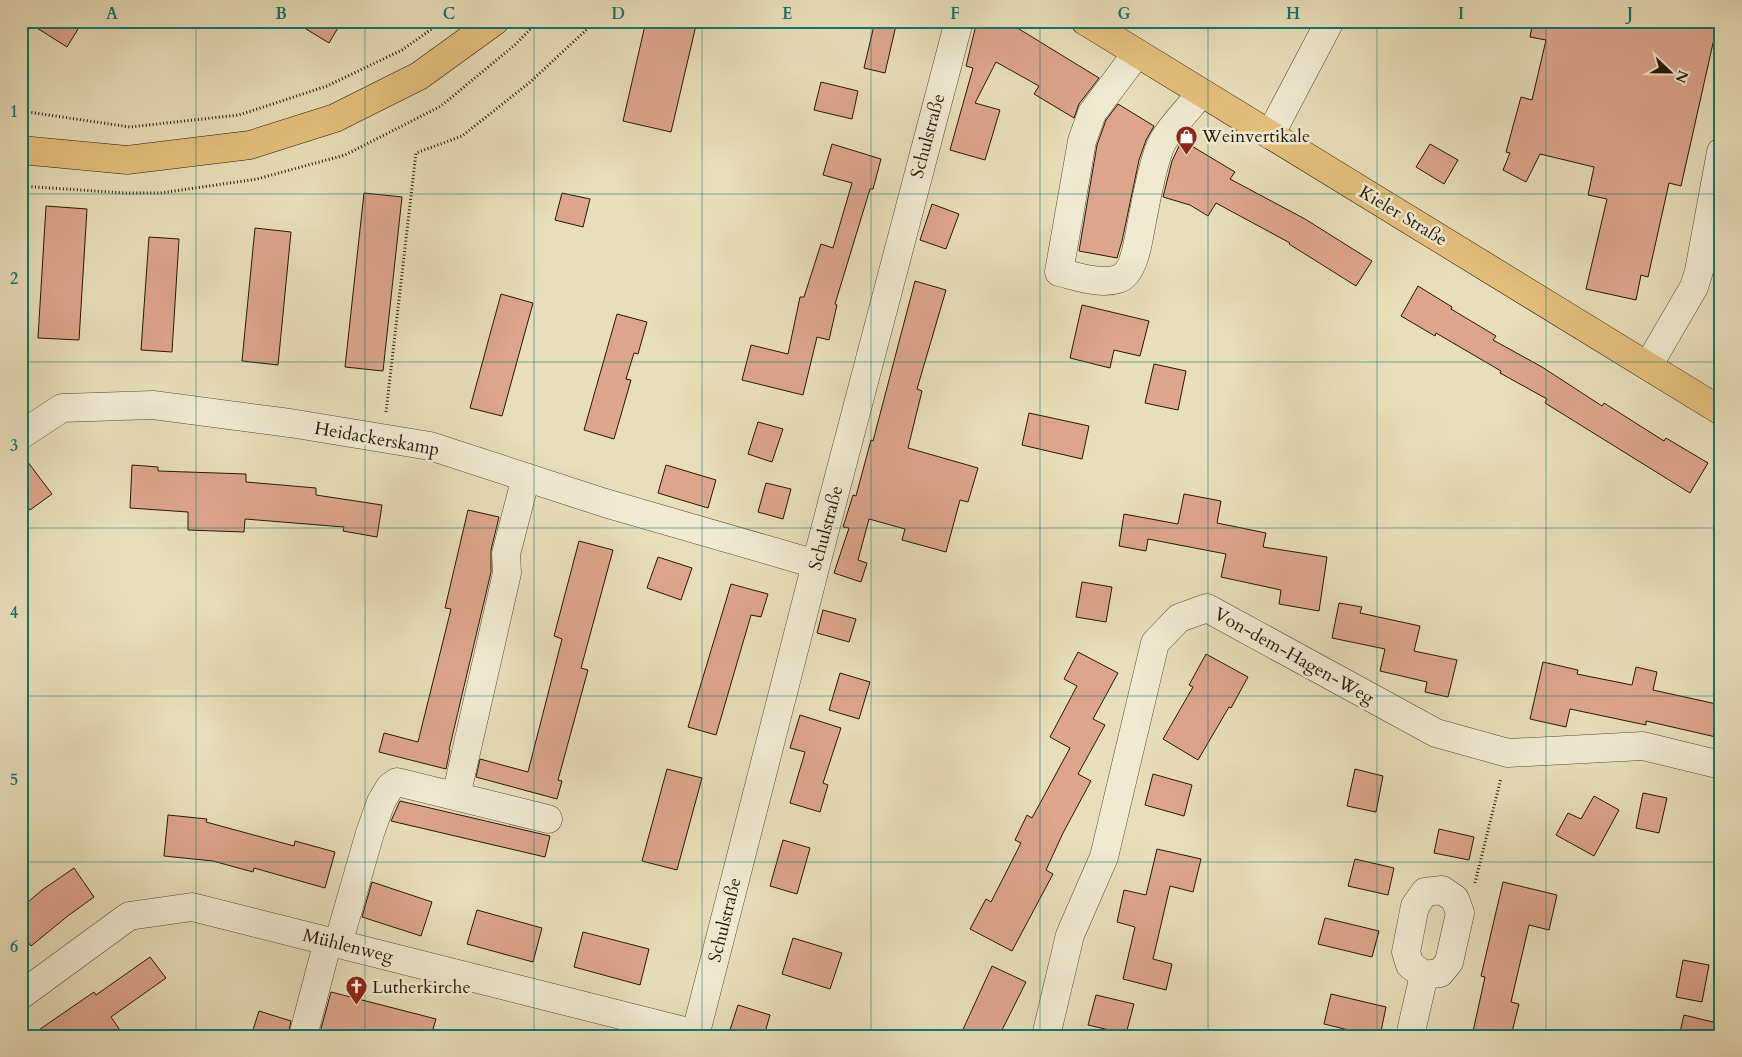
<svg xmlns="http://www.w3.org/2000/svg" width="1742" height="1057" font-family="Cardo,serif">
<rect width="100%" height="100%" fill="#e8deb9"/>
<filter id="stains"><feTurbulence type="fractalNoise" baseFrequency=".004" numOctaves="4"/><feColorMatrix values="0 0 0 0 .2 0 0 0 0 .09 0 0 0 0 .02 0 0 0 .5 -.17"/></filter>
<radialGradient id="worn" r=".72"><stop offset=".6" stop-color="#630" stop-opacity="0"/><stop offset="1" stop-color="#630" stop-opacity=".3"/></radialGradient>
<path fill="#dda58c" stroke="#261806" d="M 26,21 L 83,21 L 67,47 Z
M 293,21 L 342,21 L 329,43 Z
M 646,21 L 697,21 L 671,132 L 623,121 Z
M 875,21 L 897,21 L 885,73 L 864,68 Z
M 977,21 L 1006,21 L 1099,78 L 1079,104 L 1074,118 L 1034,94 L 1039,86 L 996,62 L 975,103 L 1000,110 L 985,160 L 950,150 L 973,68 L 966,66 Z
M 1533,21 L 1718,21 L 1681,186 L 1669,183 L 1648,277 L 1641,275 L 1636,300 L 1586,289 L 1607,199 L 1588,195 L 1594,167 L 1540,154 L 1526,182 L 1503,170 L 1510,153 L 1506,152 L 1521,97 L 1532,100 L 1546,40 L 1530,37 Z
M 821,82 L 858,91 L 852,119 L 814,110 Z
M 1118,104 L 1154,126 L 1146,140 L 1139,160 L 1122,241 L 1117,258 L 1079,251 L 1097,145 L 1106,120 Z
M 1181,142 L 1184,144 L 1185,142 L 1235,172 L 1230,179 L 1305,219 L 1372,261 L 1356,286 L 1289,244 L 1290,243 L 1216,203 L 1208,216 L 1190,205 L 1163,197 L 1172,161 Z
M 832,144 L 881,159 L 873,189 L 870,189 L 835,304 L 837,305 L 829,340 L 817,337 L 803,395 L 742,380 L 751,345 L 788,354 L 800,297 L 804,297 L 821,244 L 833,248 L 852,183 L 823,175 Z
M 1430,144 L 1458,160 L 1444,184 L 1416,167 Z
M 364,193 L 402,197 L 383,371 L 345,367 Z
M 562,193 L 590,199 L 583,227 L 555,220 Z
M 932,204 L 959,214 L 946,249 L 920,240 Z
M 46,206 L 87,209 L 79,340 L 38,338 Z
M 255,228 L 291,232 L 278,365 L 242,361 Z
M 149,237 L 179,239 L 172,352 L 141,350 Z
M 915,281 L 946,290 L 917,389 L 922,391 L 908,448 L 978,468 L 968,502 L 960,500 L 946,552 L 902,540 L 905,529 L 869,519 L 858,560 L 867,563 L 861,582 L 834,573 L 849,528 L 843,527 L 853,495 L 856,496 L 871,440 L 873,441 Z
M 1418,286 L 1452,307 L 1451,309 L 1496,336 L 1493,340 L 1542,367 L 1602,406 L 1604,403 L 1664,441 L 1666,438 L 1708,463 L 1690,493 L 1545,403 L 1547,399 L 1500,373 L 1501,371 L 1436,333 L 1435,336 L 1401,316 Z
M 501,294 L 533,303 L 502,416 L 470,408 Z
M 1082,305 L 1149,321 L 1140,356 L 1114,350 L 1110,368 L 1070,358 Z
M 617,314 L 647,322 L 638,354 L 634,353 L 626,379 L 631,380 L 614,439 L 584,430 Z
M 1154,364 L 1186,371 L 1178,410 L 1145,403 Z
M 1029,413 L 1089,426 L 1082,459 L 1022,445 Z
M 758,422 L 783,429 L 772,462 L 748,454 Z
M 21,453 L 52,494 L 30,510 L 21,498 Z
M 132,465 L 158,467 L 158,471 L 246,474 L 246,482 L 316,488 L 316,495 L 382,505 L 377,537 L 343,531 L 344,527 L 245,519 L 244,532 L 188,530 L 188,512 L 130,508 Z
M 666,465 L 716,480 L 708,508 L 658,493 Z
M 766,483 L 791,489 L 783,519 L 758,512 Z
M 1184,494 L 1221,501 L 1217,523 L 1266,533 L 1263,547 L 1327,557 L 1319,611 L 1279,604 L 1281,590 L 1221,577 L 1226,554 L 1148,539 L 1146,551 L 1119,546 L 1124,514 L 1178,524 Z
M 468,510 L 499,517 L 491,550 L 491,572 L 449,750 L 450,750 L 446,769 L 379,752 L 384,733 L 418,742 L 451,609 L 445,608 Z
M 579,541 L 613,550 L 581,668 L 588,670 L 558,780 L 562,781 L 557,799 L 476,777 L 480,759 L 528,772 L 562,639 L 554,636 Z
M 658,557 L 692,568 L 681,600 L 647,588 Z
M 1082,582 L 1112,587 L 1106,622 L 1076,617 Z
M 731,584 L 768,594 L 761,617 L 751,615 L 716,735 L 688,727 Z
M 1339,603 L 1362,607 L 1360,613 L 1420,626 L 1414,651 L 1457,660 L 1448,697 L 1425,692 L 1427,682 L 1380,671 L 1385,649 L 1332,638 Z
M 823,610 L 856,619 L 849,642 L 817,633 Z
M 1078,652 L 1118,673 L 1093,719 L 1105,725 L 1078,774 L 1091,781 L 1063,833 L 1046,870 L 1053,874 L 1012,951 L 970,929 L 986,899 L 991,902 L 1021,843 L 1015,840 L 1027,815 L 1032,818 L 1070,748 L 1050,737 L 1077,686 L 1064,679 Z
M 1206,654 L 1248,677 L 1231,708 L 1229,707 L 1198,760 L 1163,739 L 1193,687 L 1189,685 Z
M 1543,662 L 1578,670 L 1577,674 L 1632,685 L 1636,667 L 1657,672 L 1653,690 L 1721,705 L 1721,717 L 1716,737 L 1646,721 L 1646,725 L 1570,709 L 1566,727 L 1530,719 Z
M 840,673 L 870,682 L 859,719 L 829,710 Z
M 800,715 L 841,728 L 823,783 L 828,785 L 820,812 L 790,803 L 805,752 L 790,748 Z
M 667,769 L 702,778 L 677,870 L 642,861 Z
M 1355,769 L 1383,776 L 1376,812 L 1347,806 Z
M 1153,774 L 1192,785 L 1184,816 L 1145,805 Z
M 1643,793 L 1667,798 L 1659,833 L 1636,828 Z
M 1594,796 L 1619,810 L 1594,856 L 1556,835 L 1568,813 L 1581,819 Z
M 400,801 L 550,836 L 545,857 L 391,821 Z
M 168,815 L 207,819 L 206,822 L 294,846 L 295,841 L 335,852 L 325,888 L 254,868 L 253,872 L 213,861 L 164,856 Z
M 1439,829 L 1474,837 L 1469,860 L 1434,853 Z
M 783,840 L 810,848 L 797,894 L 770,886 Z
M 1157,849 L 1201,859 L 1193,892 L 1170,886 L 1153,959 L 1172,964 L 1166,990 L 1123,979 L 1135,927 L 1117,922 L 1124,890 L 1146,895 Z
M 1355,859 L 1394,868 L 1388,895 L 1348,886 Z
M 74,868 L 94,897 L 69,915 L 31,946 L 21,933 L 21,908 L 42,890 Z
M 372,882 L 432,902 L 421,936 L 362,917 Z
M 1503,882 L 1557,895 L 1549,930 L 1529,925 L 1511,1002 L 1519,1004 L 1511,1036 L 1472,1036 L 1485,977 L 1481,976 Z
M 477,910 L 542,928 L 533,962 L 467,944 Z
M 1325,918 L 1379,931 L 1372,957 L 1318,944 Z
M 583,932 L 649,949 L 640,985 L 574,967 Z
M 793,938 L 842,953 L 830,989 L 782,974 Z
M 150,957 L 166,978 L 111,1017 L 124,1036 L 30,1036 L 94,992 L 96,995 Z
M 1683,960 L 1709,965 L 1702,1002 L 1676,997 Z
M 992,966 L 1026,982 L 999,1036 L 960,1036 Z
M 331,992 L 436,1019 L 431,1036 L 319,1036 Z
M 1331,994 L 1386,1007 L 1380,1036 L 1373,1036 L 1324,1024 Z
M 1096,995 L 1134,1004 L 1126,1034 L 1088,1025 Z
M 738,1005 L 770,1015 L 764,1036 L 749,1036 L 730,1030 Z
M 259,1011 L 291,1021 L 288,1036 L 251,1036 Z
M 1684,1015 L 1721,1024 L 1721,1036 L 1679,1036 Z"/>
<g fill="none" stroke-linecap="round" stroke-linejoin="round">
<defs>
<path id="minor" d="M 1137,53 L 1092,113 L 1082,141 L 1059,272 C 1076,276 1100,285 1118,279 C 1135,274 1139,236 1142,221 C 1147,197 1151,170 1160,147 C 1167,130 1190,108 1201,93
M 1270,135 L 1330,21
M 1648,366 L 1694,287 L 1699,271 L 1721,152
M 21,435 L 62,408 L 153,405 L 290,423 L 430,446 L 605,503 L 816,564
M 456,796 L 507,573 L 506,554 L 526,477
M 1442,890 L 1455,899 L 1460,913 L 1449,962 L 1440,973 L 1424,975 L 1410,965 L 1406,952 L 1415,906 L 1425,892 Z
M 338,944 L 370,833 L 381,802 L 390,787 L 397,782 L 548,819
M 21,995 L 129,916 L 192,907 L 696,1034
M 303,1036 L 328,941
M 695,1036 L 816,564 L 959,21
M 1046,1036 L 1070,935 L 1104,857 L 1155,643 L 1179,618 L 1207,608 L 1436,733 L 1508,753 L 1643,746 L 1721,765
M 1410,1036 L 1424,975"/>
<path id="major" d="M 1085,21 L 1721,411
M 21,150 L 127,160 L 250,145 L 335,118 L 419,76 L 495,21"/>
</defs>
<use href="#minor" stroke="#564a33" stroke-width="29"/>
<use href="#major" stroke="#261806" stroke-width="29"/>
<path stroke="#261806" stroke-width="3" stroke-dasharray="1 2.5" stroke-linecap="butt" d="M 21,111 L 130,127 L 239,115 L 327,86 L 402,50 L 443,21
M 21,186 L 125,193 L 160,193 L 257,179 L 345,155 L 441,106 L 516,44 L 538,21
M 386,412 L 416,153 L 462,136 L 529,83 L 596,21
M 1475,883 L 1501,778"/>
<use href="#minor" stroke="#f0ead2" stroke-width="28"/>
<use href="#major" stroke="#e4bf7c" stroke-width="28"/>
</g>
<path fill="none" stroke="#0f766e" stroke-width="1" stroke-opacity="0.55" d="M 196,21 L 196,1036M 365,21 L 365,1036M 534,21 L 534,1036M 702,21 L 702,1036M 871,21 L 871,1036M 1040,21 L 1040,1036M 1208,21 L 1208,1036M 1377,21 L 1377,1036M 1546,21 L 1546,1036M 21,194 L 1721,194M 21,362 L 1721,362M 21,528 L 1721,528M 21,696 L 1721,696M 21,862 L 1721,862"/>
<defs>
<symbol id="shop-pin" viewBox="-11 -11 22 30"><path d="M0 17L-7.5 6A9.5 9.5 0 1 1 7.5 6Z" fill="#8f2418" stroke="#f0ead2"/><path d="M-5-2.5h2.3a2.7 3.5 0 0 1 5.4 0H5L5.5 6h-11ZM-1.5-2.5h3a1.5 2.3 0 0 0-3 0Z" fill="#fff"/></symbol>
<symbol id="church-pin" viewBox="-11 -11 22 30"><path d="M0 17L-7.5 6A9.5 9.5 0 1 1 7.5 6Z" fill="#8f2418" stroke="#f0ead2"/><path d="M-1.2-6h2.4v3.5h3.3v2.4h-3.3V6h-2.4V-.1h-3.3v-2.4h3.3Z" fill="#fff"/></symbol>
</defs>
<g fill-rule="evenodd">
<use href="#shop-pin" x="1174" y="124" width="25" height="34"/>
<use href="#church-pin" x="344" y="974" width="25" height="34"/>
</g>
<g text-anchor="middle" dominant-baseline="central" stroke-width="5" stroke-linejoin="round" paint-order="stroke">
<g font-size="18" fill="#261806" stroke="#f0ead2">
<text transform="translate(928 136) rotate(-75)">Schulstraße</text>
<text transform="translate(1403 216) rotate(31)">Kieler Straße</text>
<text transform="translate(377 439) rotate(10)">Heidackerskamp</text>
<text transform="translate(826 528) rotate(-75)">Schulstraße</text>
<text transform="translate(1294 656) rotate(29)">Von-dem-Hagen-Weg</text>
<text transform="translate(725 920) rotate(-76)">Schulstraße</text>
<text transform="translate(348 946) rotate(14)">Mühlenweg</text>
</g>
<g font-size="18" fill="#261806" stroke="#f0ead2" text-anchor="start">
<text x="1202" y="136">Weinvertikale</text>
<text x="372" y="987">Lutherkirche</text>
</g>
</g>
<rect width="1742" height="1057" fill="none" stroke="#e8deb9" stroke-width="55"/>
<g transform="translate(1670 72) rotate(112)" stroke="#f0ead2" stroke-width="4" paint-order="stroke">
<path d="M0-4L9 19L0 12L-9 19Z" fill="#261806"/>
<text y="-8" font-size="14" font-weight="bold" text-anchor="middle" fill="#261806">N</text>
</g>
<rect x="28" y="28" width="1686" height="1002" fill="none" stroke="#0f766e" stroke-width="2"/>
<g font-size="16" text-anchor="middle" font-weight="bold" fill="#0f766e">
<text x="112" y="19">A</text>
<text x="281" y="19">B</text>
<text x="449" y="19">C</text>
<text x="618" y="19">D</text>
<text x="787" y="19">E</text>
<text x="955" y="19">F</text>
<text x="1124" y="19">G</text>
<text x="1293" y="19">H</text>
<text x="1461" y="19">I</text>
<text x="1630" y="19">J</text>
<text x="14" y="117">1</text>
<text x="14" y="284">2</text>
<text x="14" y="451">3</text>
<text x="14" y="618">4</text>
<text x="14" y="785">5</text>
<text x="14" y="952">6</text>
</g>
<rect width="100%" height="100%" filter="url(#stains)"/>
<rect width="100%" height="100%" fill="url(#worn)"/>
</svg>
